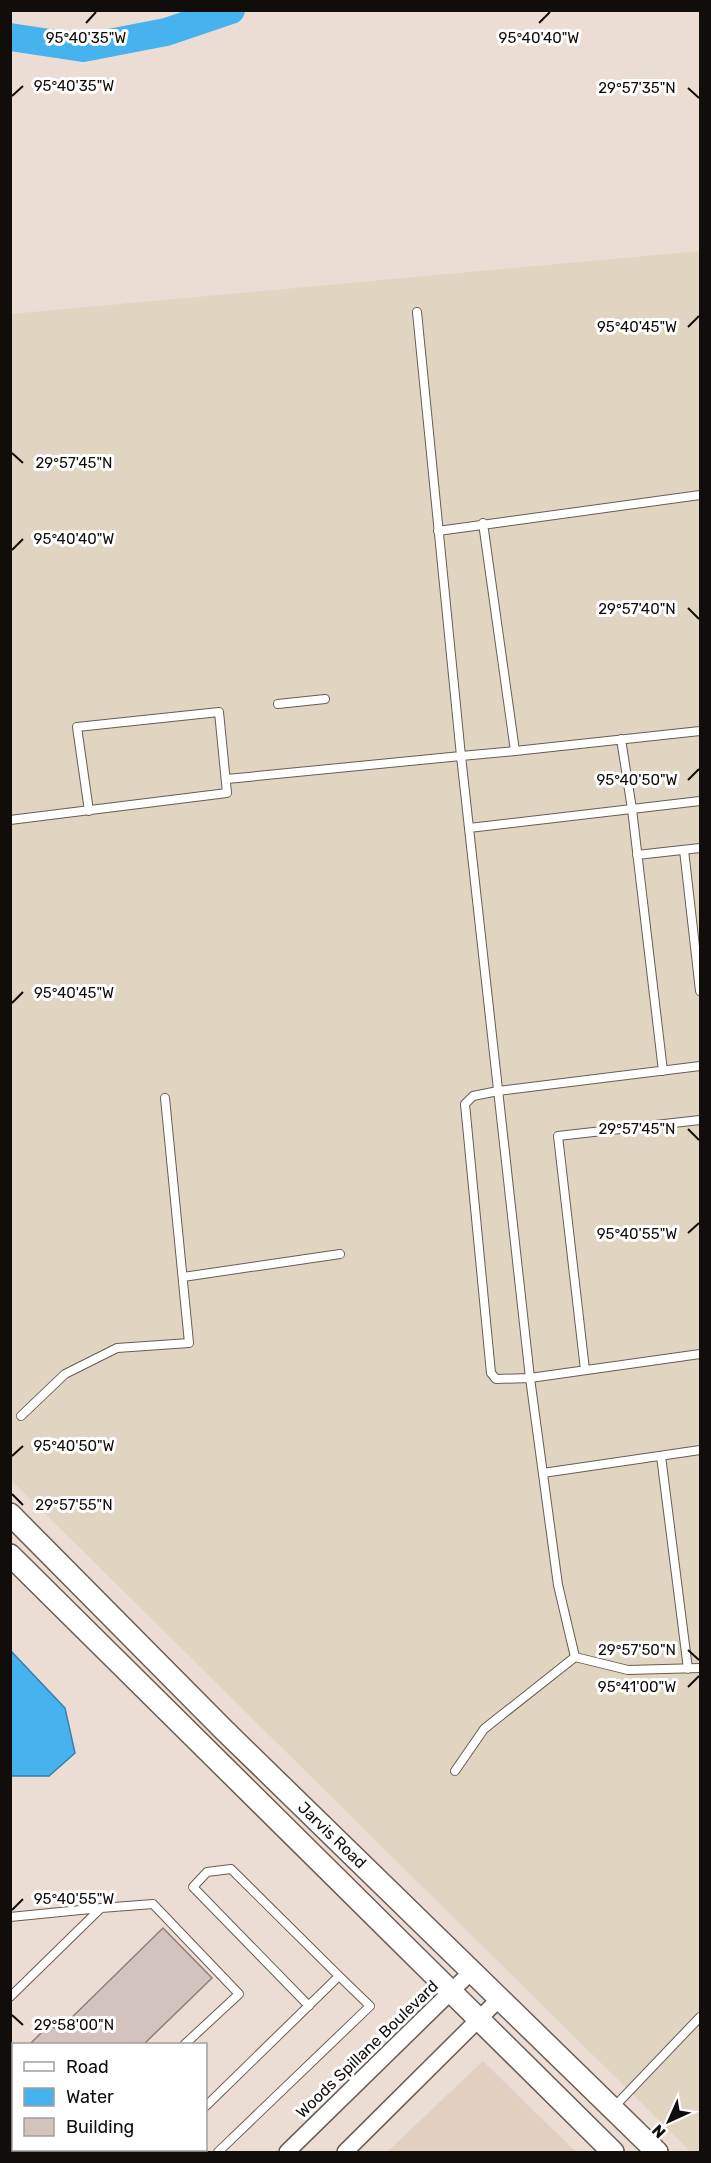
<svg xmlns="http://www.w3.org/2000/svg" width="711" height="2163" font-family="Rubik,sans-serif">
<rect width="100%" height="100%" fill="#ebddd3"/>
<path fill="#dfd5c0" d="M 700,251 L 700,2152 L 691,2152 L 11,1480 L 11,314 Z"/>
<path fill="#e3cfc0" d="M 483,2061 L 576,2152 L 387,2152 Z"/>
<path fill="#46b3ee" stroke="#3681aa" stroke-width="1.5" d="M 11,1651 L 65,1708 L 75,1753 L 49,1776 L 11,1776 Z"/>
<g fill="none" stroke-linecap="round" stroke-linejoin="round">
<path stroke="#46b3ee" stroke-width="28" d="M 10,37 L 83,48 L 166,32 L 231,10"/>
</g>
<path fill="#d3c3be" stroke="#8e7f7a" stroke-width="1.5" d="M 163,1928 L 212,1978 L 144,2044 L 30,2044 L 50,2024 L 58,2031 Z"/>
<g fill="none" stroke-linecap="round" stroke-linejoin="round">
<defs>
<path id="lane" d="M 483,523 L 515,751 L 461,756 C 484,963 507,1171 530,1378 L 496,1379 L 491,1373 L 465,1104 L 473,1096 L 498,1091 L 700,1066
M 438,531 L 700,495
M 278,704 L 325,699
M 621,739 L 632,809 L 663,1071
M 515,751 L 700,731
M 227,779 L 461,756 L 417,312
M 10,820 L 227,793 L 219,712 L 77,727 L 89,811
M 469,828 L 700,801
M 684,850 L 700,991
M 637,855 L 700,848
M 183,1277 L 340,1254
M 585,1370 L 558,1136 L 700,1120
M 21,1416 L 65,1374 L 117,1348 L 189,1343 L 165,1098
M 661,1456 L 688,1669
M 543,1473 L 700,1450
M 575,1657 L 628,1670 L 700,1668
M 455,1771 L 484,1729 L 575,1657 L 558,1585 L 530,1378 L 700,1354
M 10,1917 L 101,1908
M 10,1997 L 101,1908 L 153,1904 L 239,1994 L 185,2044
M 309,2006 L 193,1887 L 207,1872 L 231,1869 L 339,1976
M 206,2106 L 339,1976 L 370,2006 L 218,2152
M 614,2107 L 700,2017
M 71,2152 L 74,2150
M 157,2152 L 160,2150"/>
<path id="street" d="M 287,2152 L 471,1972
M 345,2152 L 499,1999"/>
<path id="secondary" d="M 10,1514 L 223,1729 L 657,2152
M 10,1555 L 613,2152"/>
</defs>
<use href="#lane" stroke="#695d55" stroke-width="10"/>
<use href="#street" stroke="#695d55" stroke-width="18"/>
<use href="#secondary" stroke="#695d55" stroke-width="24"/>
<use href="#lane" stroke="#fff" stroke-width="8"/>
<use href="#street" stroke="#fff" stroke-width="15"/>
<use href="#secondary" stroke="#fff" stroke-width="21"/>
</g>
<path fill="none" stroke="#110d0a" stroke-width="2" d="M 86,23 L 96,12M 539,23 L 550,12M 688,88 L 699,98M 12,96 L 23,86M 688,327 L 699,316M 12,453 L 23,463M 12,550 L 23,539M 688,608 L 699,619M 688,780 L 699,769M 12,1003 L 23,992M 688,1129 L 699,1140M 688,1233 L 699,1223M 12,1456 L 23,1446M 12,1494 L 23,1505M 688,1650 L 699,1660M 688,1687 L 699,1676M 12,1910 L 23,1899M 12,2015 L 23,2025"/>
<g text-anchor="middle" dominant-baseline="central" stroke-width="6" stroke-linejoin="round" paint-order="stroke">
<g font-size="16" fill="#110d0a" stroke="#fff">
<text transform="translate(332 1835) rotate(44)">Jarvis Road</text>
<text transform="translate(367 2049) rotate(-44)">Woods Spillane Boulevard</text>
</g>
</g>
<g font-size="15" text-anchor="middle" fill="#110d0a" stroke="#fff" stroke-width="6" stroke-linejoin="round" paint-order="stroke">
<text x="86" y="43">95°40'35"W</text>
<text x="539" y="43">95°40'40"W</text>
<text x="74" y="91">95°40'35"W</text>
<text x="637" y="93">29°57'35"N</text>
<text x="637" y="332">95°40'45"W</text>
<text x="74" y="468">29°57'45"N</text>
<text x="74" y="544">95°40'40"W</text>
<text x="637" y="614">29°57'40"N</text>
<text x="637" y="785">95°40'50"W</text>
<text x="74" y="998">95°40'45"W</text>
<text x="637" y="1134">29°57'45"N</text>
<text x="637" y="1239">95°40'55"W</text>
<text x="74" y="1451">95°40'50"W</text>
<text x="74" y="1510">29°57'55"N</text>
<text x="637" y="1655">29°57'50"N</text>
<text x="637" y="1692">95°41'00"W</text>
<text x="74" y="1904">95°40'55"W</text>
<text x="74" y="2030">29°58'00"N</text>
</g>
<rect width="711" height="2163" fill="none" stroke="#110d0a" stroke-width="24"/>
<rect x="12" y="2043" width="195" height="108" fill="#ffffff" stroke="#a09e9d" stroke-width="1.5"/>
<rect x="24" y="2062" width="30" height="9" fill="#ffffff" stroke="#a09e9d" stroke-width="1.5"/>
<text x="66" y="2073" font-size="18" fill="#110d0a">Road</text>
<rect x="24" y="2088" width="30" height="18" fill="#46b3ee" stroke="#a09e9d" stroke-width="1.5"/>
<text x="66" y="2103" font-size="18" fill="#110d0a">Water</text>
<rect x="24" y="2118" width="30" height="18" fill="#d3c3be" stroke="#a09e9d" stroke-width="1.5"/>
<text x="66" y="2133" font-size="18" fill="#110d0a">Building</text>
<g transform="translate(669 2121) rotate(225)" stroke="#ffffff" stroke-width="4.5" paint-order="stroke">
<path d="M0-4.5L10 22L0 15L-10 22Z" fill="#110d0a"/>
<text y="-9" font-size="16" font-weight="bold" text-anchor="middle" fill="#110d0a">N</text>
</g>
</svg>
